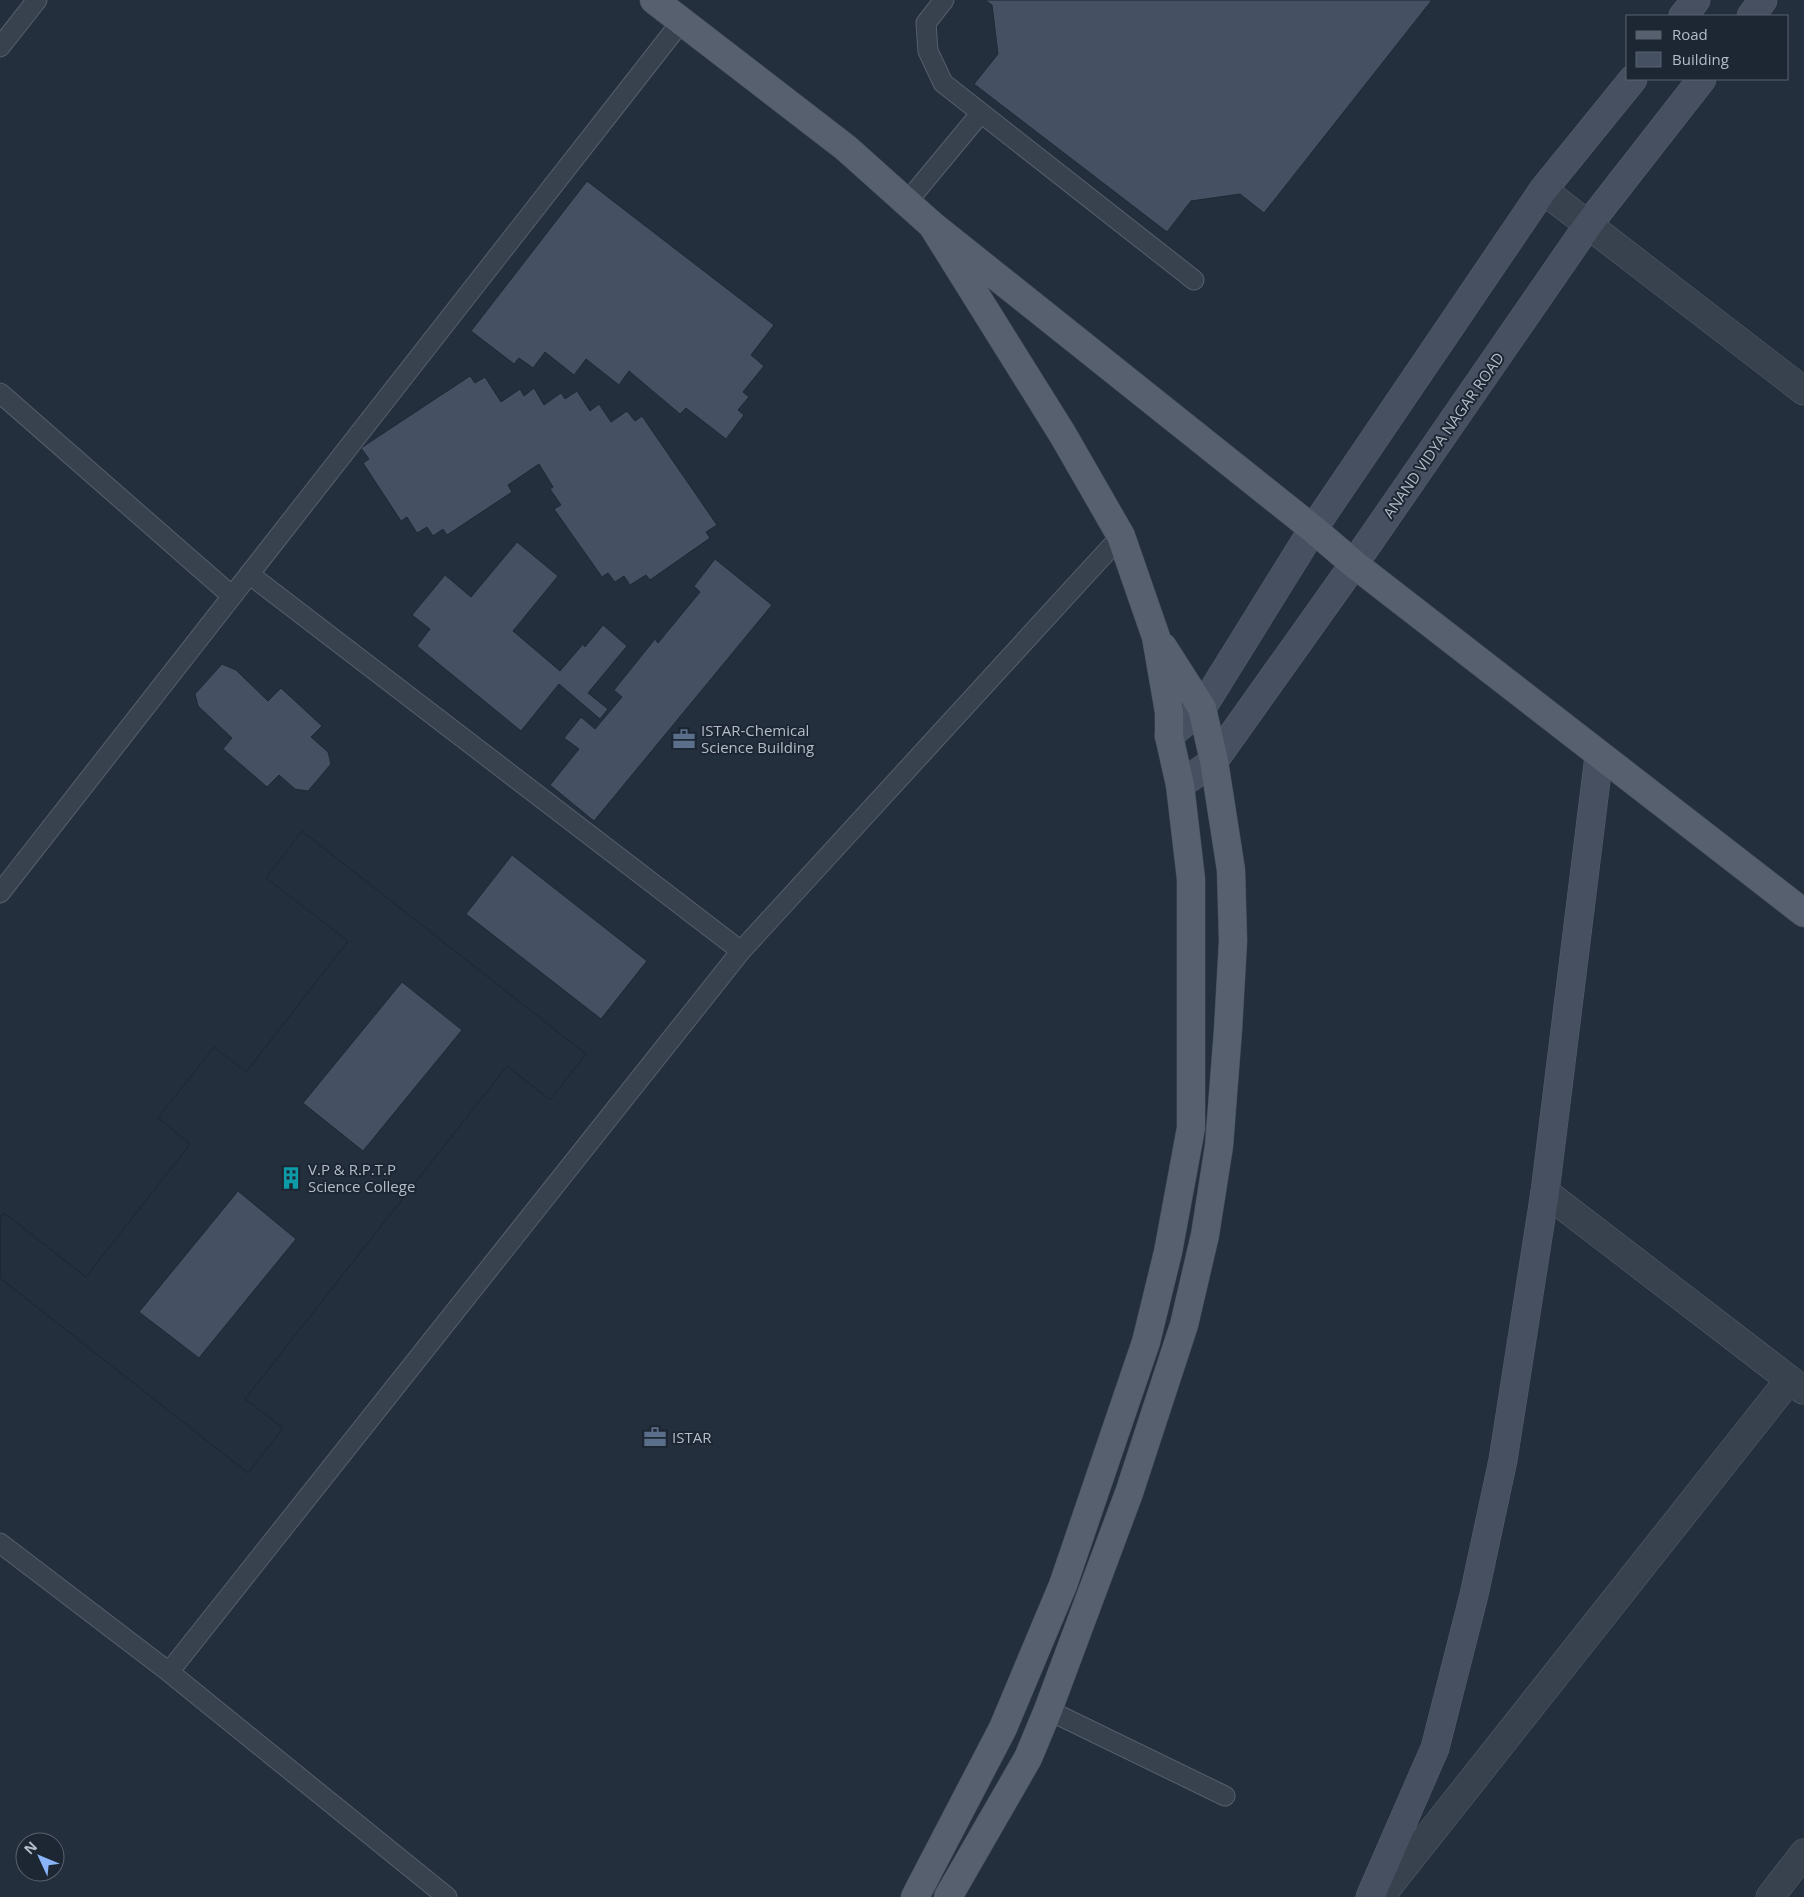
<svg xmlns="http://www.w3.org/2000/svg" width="1804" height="1897" font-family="'Open Sans',sans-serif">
<rect width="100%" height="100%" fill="#242f3e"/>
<path fill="#455162" stroke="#1f2835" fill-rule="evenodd" d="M 985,0 L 1432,0 L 1264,213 L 1240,194 L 1191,201 L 1167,232 L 974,84 L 998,54 L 992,5 Z
M 587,181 L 774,325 L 751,355 L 764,366 L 743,392 L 749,397 L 738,410 L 744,415 L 726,439 L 686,408 L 680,414 L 629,371 L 619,385 L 586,359 L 574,375 L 545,352 L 533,368 L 519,358 L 514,364 L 471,331 Z
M 470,376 L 475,383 L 485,377 L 501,402 L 520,389 L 524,396 L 534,388 L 544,405 L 561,393 L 565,399 L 577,391 L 590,411 L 599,404 L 611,422 L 627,411 L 635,421 L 642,416 L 717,525 L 706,532 L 710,538 L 650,580 L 646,575 L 630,585 L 624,576 L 615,582 L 608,573 L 602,577 L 554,509 L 561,505 L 550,489 L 553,487 L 539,464 L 508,485 L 512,492 L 447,535 L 443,529 L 433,536 L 427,527 L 417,533 L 407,517 L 401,521 L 363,463 L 369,459 L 361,448 Z
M 517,542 L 558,576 L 513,631 L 560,671 L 583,644 L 585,647 L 603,625 L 627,646 L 588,693 L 608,709 L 600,719 L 559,684 L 521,731 L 417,646 L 430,629 L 412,615 L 445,575 L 471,597 Z
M 715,559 L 772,605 L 594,821 L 550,785 L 579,749 L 564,738 L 581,717 L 595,729 L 622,697 L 614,690 L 655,639 L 658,643 L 700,592 L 694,586 Z
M 222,664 L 236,670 L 268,701 L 281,688 L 322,726 L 311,737 L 328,752 L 331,764 L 308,791 L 295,789 L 279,775 L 267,787 L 223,749 L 232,738 L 198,706 L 195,694 Z
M 302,831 L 586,1054 L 550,1100 L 507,1066 L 245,1399 L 283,1428 L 248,1473 L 0,1278 L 0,1218 L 4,1213 L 86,1277 L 190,1144 L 158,1118 L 214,1047 L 246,1072 L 348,941 L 266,878 ZM 402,982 L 462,1030 L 363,1151 L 303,1103 ZM 238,1191 L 296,1239 L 199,1358 L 139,1312 Z
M 302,831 L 586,1054 L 550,1100 L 507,1066 L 245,1399 L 283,1428 L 248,1473 L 0,1278 L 0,1218 L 4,1213 L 86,1277 L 190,1144 L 158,1118 L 214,1047 L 246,1072 L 348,941 L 266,878 Z
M 512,855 L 647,961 L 601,1019 L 466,914 Z"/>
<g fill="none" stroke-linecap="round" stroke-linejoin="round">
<defs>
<path id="lane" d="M 944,0 L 926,23 L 928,51 L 943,83 L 1194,280
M 0,47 L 37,0
M 907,202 L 980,114
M 0,393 L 232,596
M 0,893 L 681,22
M 741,951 L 1121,536
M 0,1543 L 169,1672 L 447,1897
M 169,1672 L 741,951 L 249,574
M 1048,1710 L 1225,1796"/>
<path id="street" d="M 1543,190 L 1804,391
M 1545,1192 L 1803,1390
M 1380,1897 L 1789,1380
M 1770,1897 L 1804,1853"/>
<path id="secondary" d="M 1683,16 L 1696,0
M 1751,16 L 1763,0
M 1169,736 L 1202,708 L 1313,529 L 1543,190 L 1633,79
M 1180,785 L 1214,761 L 1354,564 L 1588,225 L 1702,79
M 1370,1897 L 1435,1748 L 1474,1595 L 1503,1460 L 1545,1192 L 1599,756"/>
<path id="primary" d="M 654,0 L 846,148 L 932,225 L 1313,529 L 1354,564 L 1804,913
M 915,1897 L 1003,1728 L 1063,1585 L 1146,1342 L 1168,1252 L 1191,1128 L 1191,879 L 1180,785 L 1169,736 L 1169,712 L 1156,637 L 1121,536 L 1063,435 L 932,225
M 948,1897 L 1028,1758 L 1048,1710 L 1129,1493 L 1184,1325 L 1205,1235 L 1219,1146 L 1228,1030 L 1233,941 L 1231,870 L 1214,761 L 1202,708 L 1163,647"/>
</defs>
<use href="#lane" stroke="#565f6c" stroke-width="21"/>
<use href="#street" stroke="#565f6c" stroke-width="29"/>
<use href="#secondary" stroke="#565f6c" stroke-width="29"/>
<use href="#primary" stroke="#414a57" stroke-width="29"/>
<use href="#lane" stroke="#38414e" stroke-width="19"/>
<use href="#street" stroke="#38414e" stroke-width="28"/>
<use href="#secondary" stroke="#465061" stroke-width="28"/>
<use href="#primary" stroke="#56606e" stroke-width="28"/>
</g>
<defs>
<symbol id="office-bare" viewBox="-9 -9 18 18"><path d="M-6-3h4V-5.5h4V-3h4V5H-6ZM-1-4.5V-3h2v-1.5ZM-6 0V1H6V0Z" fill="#5c6f8a" stroke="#1d2633" stroke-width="2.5" paint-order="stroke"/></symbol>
<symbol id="building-bare" viewBox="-9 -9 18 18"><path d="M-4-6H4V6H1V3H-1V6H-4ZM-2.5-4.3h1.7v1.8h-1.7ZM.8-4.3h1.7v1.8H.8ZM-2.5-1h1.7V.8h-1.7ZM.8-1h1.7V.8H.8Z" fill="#0f9aa8" stroke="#1d2633" stroke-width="2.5" paint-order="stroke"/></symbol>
</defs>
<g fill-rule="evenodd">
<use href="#office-bare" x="668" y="723" width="32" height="32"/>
<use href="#building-bare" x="275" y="1162" width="32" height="32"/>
<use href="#office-bare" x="639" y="1421" width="32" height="32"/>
</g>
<g text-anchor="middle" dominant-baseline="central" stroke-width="4" stroke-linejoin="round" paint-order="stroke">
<g font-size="15" fill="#b4bcc9" stroke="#1d2633">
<text transform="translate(1443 435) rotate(-55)">ANAND VIDYA NAGAR ROAD</text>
</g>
<g font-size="15" fill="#b4bcc9" stroke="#1d2633" text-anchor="start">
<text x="701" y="730">ISTAR-Chemical<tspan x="701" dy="17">Science Building</tspan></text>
<text x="308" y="1169">V.P &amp; R.P.T.P<tspan x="308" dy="17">Science College</tspan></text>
<text x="672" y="1437">ISTAR</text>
</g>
</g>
<rect x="1626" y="15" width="162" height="65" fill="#1d2633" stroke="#59626f"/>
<rect x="1636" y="31" width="25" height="8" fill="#56606e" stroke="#59626f"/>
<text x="1672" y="40" font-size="15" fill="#b4bcc9">Road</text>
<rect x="1636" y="52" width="25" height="15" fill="#455162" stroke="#59626f"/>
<text x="1672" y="65" font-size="15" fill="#b4bcc9">Building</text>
<g transform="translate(40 1857) rotate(314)"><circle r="24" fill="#1d2633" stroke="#59626f"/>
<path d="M0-4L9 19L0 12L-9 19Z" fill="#8ab4f8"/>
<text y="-8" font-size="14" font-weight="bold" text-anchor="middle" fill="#b4bcc9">N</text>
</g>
</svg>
